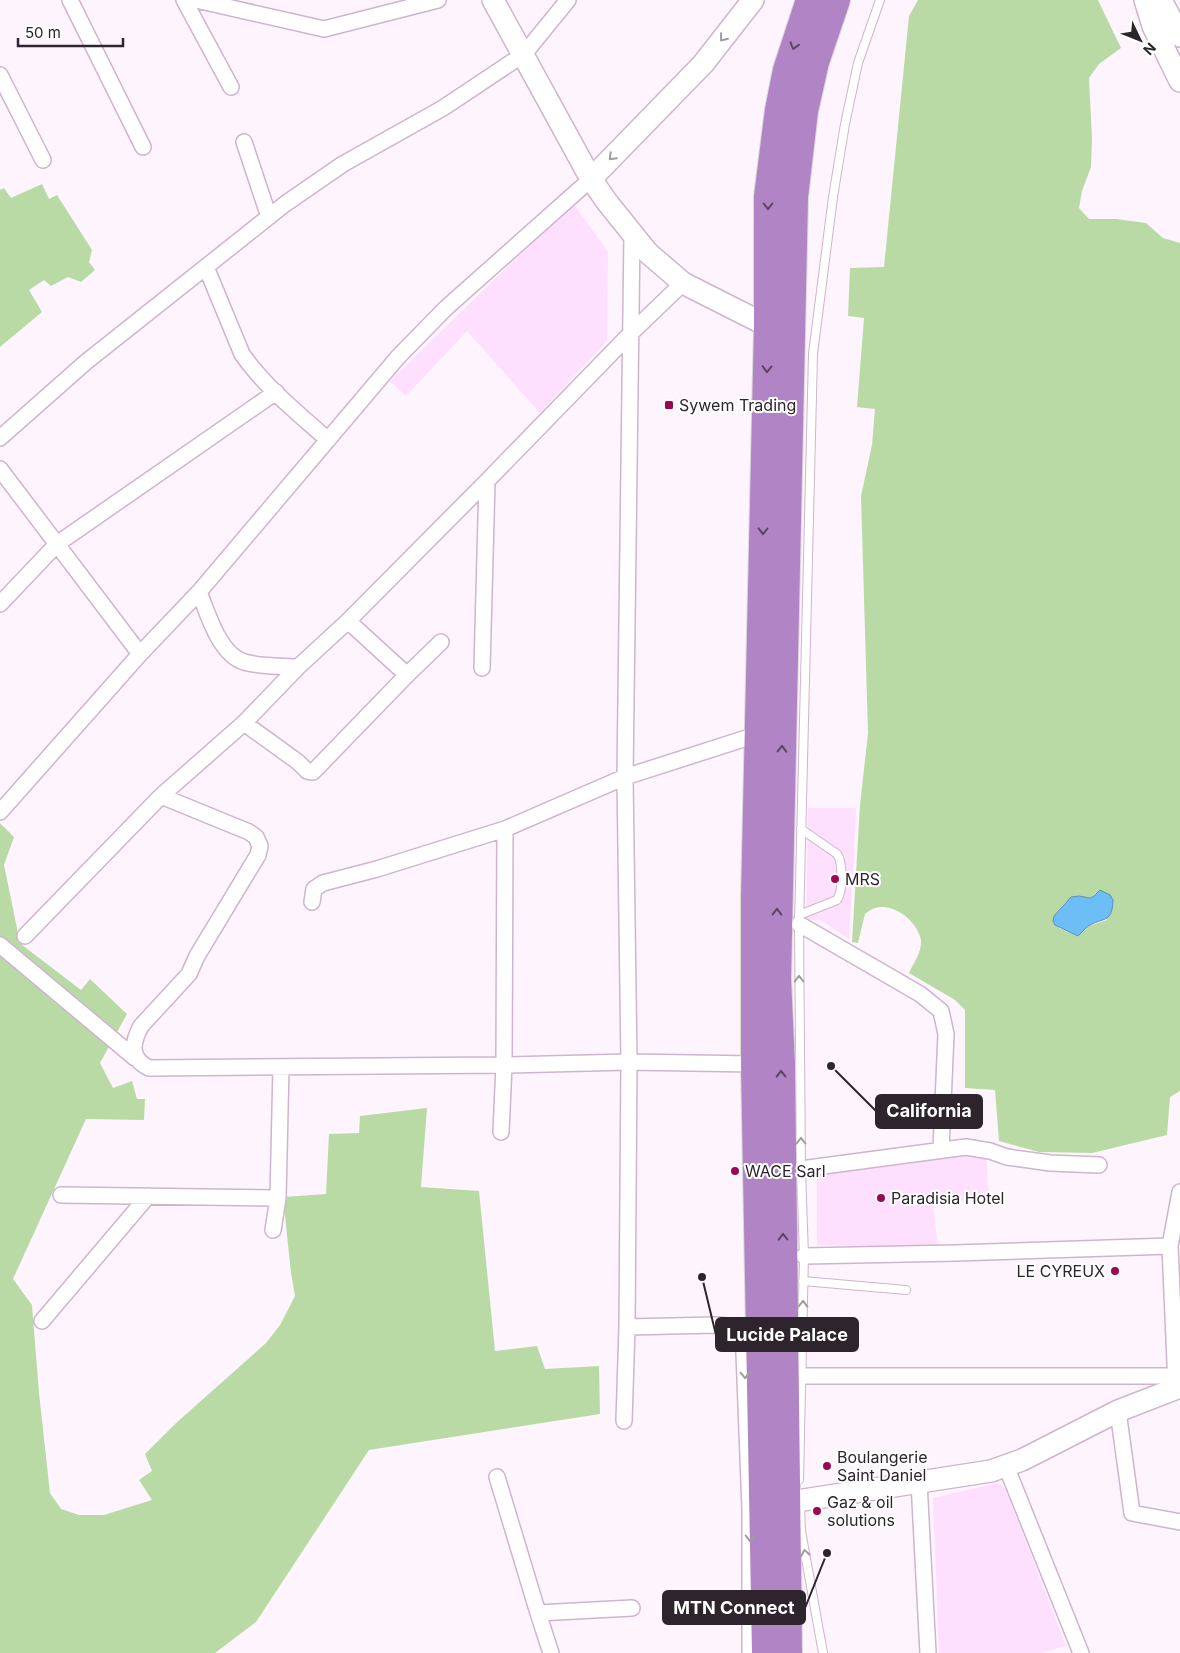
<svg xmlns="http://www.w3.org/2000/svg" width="1180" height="1653" font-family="Inter,sans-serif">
<rect width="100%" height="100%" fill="#fef4fe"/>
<path fill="#ffdffe" d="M 573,203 L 608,252 L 607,341 L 540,413 L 467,331 L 406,396 L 390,381 Z
M 808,808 L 856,808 L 849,939 L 821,920 L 806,920 Z
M 986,1150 L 989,1200 L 933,1202 L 938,1248 L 817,1245 L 817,1175 L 913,1158 Z
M 997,1483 L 1005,1488 L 1066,1646 L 1041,1653 L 939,1653 L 933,1498 Z"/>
<path fill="#badaa5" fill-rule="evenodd" d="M 918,0 L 1098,0 L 1121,48 L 1099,64 L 1089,78 L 1092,139 L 1091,167 L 1082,191 L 1079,208 L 1089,219 L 1116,219 L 1146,223 L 1163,238 L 1180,243 L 1180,1091 L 1170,1097 L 1167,1135 L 1092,1153 L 1039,1152 L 999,1141 L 995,1090 L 965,1088 L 965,1010 L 955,1000 L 909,973 C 914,962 922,952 921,940 C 918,922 894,902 875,908 C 871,909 868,912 865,914 L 858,943 L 852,942 L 860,805 L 868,733 L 861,496 L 872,445 L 875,409 L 857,407 L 864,318 L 848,316 L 850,268 L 884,267 L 909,16 ZM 1096,893 L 1107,920 L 1089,926 L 1078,936 L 1059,928 L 1054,916 C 1059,911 1064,902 1071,898 C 1080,893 1089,903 1096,893 Z
M 42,184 L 49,199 L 57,195 L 92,250 L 89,262 L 95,270 L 81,282 L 68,277 L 51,286 L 44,280 L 29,290 L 42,312 L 0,347 L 0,190 L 4,188 L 11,198 Z
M 0,823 L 14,837 L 4,865 L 17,928 L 17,941 L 81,990 L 90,979 L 127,1014 L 100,1063 L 113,1088 L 132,1081 L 137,1099 L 145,1099 L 144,1120 L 86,1119 L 13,1279 L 32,1305 L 39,1393 L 50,1493 L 61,1509 L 79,1515 L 104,1515 L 152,1500 L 139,1480 L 152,1471 L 145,1454 L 175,1424 L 266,1343 L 280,1325 L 295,1296 L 291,1273 L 283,1197 L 326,1194 L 329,1134 L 359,1133 L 360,1116 L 427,1108 L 421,1187 L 479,1191 L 495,1351 L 537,1346 L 545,1369 L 599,1366 L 600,1414 L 369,1450 L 256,1622 L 215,1653 L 0,1653 Z"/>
<path fill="#6dbdf6" stroke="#5a8fba" d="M 1100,890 L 1110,895 L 1113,900 C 1112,925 1103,916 1087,927 C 1084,930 1081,933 1078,936 L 1055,925 L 1053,921 L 1054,916 L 1071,897 L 1079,896 L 1090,898 L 1094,896 Z"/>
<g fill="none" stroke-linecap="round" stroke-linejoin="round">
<defs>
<path id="lane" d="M 799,915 L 837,900 C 843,891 843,862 837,854 L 801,829
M 803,1281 L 906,1290
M 799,1480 L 804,1256 L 801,1169 L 799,924 L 813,354 L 833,197 L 845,124 L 858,63 L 880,0
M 800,1507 L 801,1531 L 823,1653"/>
<path id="street" d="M 70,0 L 143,147
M 184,0 L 231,87
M 196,0 L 324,29 L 438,0
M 0,75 L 43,160
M 244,142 L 269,217
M 206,267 L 242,354 C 265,387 298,413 328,440
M 0,438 L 86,362 L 285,204 L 343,164 L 443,108 L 524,54 L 568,0
M 0,469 L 140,654
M 199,592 C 208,614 219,654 244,662 C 261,667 280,666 298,667
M 0,604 L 57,544 L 276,392
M 348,621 L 407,675
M 482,668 L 487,481
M 244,723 L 298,762 L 307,771 L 313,772 L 407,675 L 441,642
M 161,796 L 249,832 L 256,837 L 260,846 L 258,855 L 197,956 L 189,974 L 141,1026 C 132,1043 129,1058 149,1068 L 504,1065 L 629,1062 L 755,1064
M 0,812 L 140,654 L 199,592 L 398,357 L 446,308 L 591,179
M 312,902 L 314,889 L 323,883 L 377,869 L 505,829 L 625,777 L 759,734
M 799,924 L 920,994 L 941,1011 L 946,1034 L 941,1149
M 25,936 L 161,796 L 244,723 L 298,667 L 348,621 L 487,481 L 632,332 L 683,283
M 0,945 L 135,1058
M 501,1132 L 504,1065 L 505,829
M 801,1169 L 966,1147 L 990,1151 L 1007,1157 L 1050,1163 L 1099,1165
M 61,1195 L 278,1198
M 273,1230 L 278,1198 L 281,1067
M 804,1256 L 956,1253 L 1170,1246
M 42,1321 L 148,1196
M 627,1327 L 716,1325 L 753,1328
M 743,1327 L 750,1509 L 750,1653
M 801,1376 L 1175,1376
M 1176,1386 L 1170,1246 L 1180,1192
M 1118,1411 L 1132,1513 L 1180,1522
M 624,1421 L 627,1327 L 629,1062 L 625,777 L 632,234
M 1006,1466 L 1081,1653
M 497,1477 L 538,1613 L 551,1653
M 919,1482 L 928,1653
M 538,1613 L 632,1608"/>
<path id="secondary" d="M 493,0 L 591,179 L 607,202 L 648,253 L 683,283 L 768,326
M 1145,0 L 1153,26 L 1180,81
M 1161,0 L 1180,36
M 591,179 L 703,64 L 753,0
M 771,1505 L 991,1471 L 1022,1460 L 1118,1411 L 1180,1387"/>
<path id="highway" d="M 766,1653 L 755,1064 L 755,898 L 768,326 L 768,197 L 779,110 L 787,70 L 810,0
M 788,1653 L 781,1065 L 777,979 L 794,197 L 804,111 L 815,62 L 836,0"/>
</defs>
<use href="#lane" stroke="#ceb5cd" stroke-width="10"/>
<use href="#street" stroke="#ceb5cd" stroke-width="18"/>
<use href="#secondary" stroke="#ceb5cd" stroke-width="24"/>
<use href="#highway" stroke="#d9d8d9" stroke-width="30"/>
<use href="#lane" stroke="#fff" stroke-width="8"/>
<use href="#street" stroke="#fff" stroke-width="15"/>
<use href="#secondary" stroke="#fff" stroke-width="21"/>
<use href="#highway" stroke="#b184c5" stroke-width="28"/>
</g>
<defs><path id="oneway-chevron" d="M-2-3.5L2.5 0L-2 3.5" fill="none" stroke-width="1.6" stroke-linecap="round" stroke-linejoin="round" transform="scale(1.25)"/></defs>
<g stroke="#a09ca0">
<use href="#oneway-chevron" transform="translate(723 38) rotate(128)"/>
<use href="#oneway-chevron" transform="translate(612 157) rotate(135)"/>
<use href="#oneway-chevron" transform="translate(799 979) rotate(-90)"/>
<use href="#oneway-chevron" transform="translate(801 1141) rotate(-90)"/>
<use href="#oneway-chevron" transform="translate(803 1304) rotate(-89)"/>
<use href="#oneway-chevron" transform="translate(745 1375) rotate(88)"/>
<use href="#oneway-chevron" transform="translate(750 1538) rotate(90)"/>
<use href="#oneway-chevron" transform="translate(805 1553) rotate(-100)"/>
</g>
<g stroke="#5b4662">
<use href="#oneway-chevron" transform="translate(794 46) rotate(107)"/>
<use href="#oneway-chevron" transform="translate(768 206) rotate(90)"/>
<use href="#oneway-chevron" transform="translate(767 369) rotate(91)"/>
<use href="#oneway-chevron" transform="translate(763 531) rotate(91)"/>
<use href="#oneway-chevron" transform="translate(782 749) rotate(-89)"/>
<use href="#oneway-chevron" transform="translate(777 912) rotate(-89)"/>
<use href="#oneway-chevron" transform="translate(781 1074) rotate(-91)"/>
<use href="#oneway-chevron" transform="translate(783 1237) rotate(-91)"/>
</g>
<g fill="#9d0651" stroke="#fff" stroke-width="2">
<rect x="664" y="400" width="10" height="10" rx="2.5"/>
<circle cx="835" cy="879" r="5"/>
<circle cx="735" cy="1171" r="5"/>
<circle cx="881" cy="1198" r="5"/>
<circle cx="1115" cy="1271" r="5"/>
<circle cx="827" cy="1466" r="5"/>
<circle cx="817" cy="1511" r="5"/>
</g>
<g text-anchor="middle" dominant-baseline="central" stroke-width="4" stroke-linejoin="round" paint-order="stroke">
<g font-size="16" fill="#2d242d" stroke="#fff" text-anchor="start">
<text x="679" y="405">Sywem Trading</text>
<text x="845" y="879">MRS</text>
<text x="745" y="1171">WACE Sarl</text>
<text x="891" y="1198">Paradisia Hotel</text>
<text x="1105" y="1271" text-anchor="end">LE CYREUX</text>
<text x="837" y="1457">Boulangerie<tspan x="837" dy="18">Saint Daniel</tspan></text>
<text x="827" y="1502">Gaz &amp; oil<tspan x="827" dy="18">solutions</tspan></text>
</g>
</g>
<path fill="none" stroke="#2d242d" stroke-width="2" d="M831 1066L876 1111M702 1277L716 1335M827 1553L805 1608"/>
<g fill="#2d242d" stroke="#fff" stroke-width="2">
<circle cx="831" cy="1066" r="5"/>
<circle cx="702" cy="1277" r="5"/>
<circle cx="827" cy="1553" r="5"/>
</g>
<g fill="#2d242d" stroke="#2d242d" stroke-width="2">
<rect x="876" y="1095" width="106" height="33" rx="5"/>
<rect x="716" y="1318" width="142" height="33" rx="5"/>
<rect x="663" y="1591" width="142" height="33" rx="5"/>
</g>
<g font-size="18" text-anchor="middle" font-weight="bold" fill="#fff">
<text x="929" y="1117">California</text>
<text x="787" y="1341">Lucide Palace</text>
<text x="734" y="1614">MTN Connect</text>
</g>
<g transform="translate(1140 40) rotate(133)" stroke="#ffffff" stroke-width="4" paint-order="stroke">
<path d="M0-4L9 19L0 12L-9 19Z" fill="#2d242d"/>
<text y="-8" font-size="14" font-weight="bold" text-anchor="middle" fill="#2d242d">N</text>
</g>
<path d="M18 38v8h105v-8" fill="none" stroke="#2d242d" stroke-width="2.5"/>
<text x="25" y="38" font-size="15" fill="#2d242d" stroke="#ffffff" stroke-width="4" paint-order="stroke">50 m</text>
</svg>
